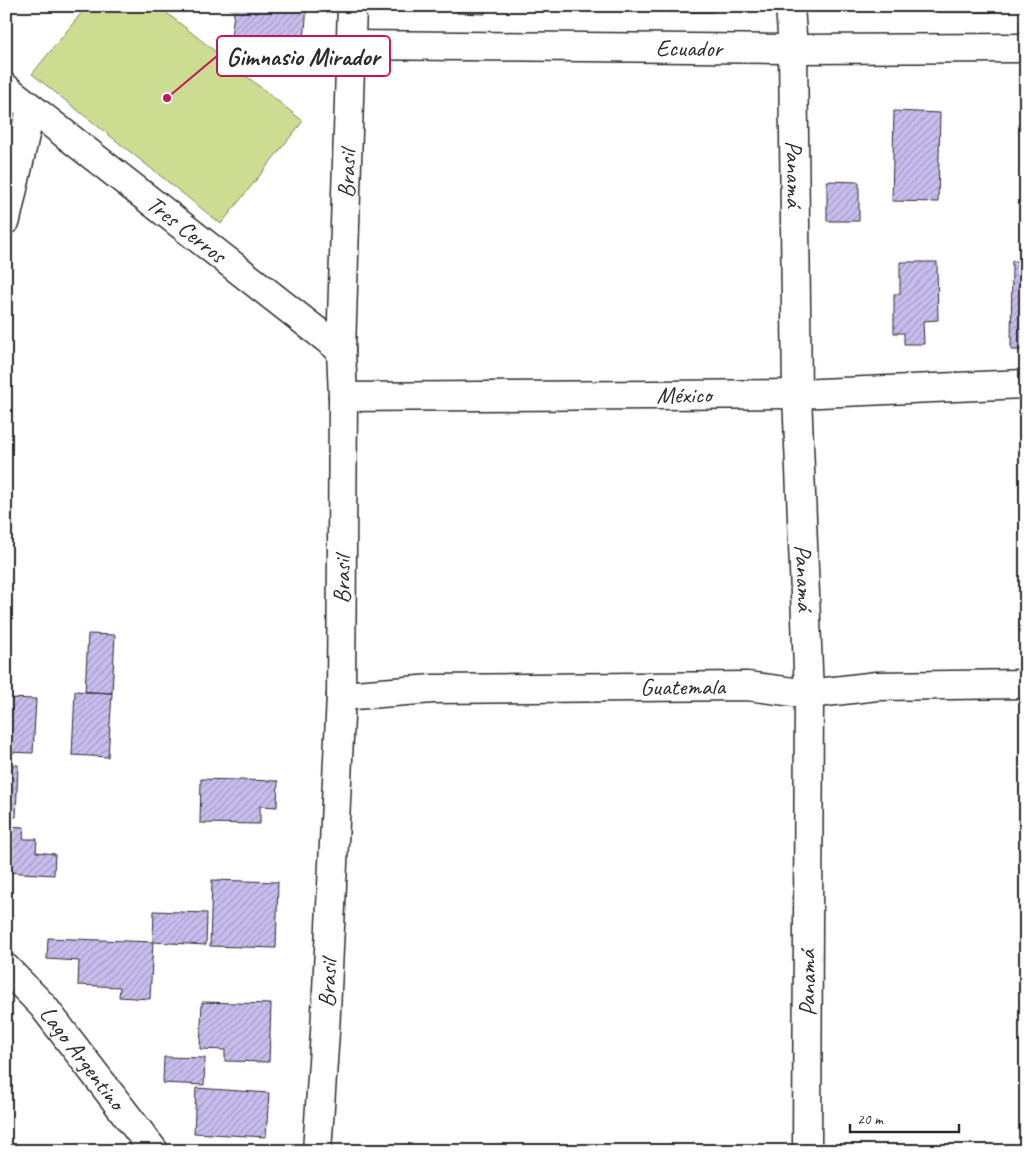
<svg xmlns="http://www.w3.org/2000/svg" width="1032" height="1157" font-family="Caveat,sans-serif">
<defs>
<pattern id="building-hatch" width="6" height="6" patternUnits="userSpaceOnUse" patternTransform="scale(1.25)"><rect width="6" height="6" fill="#c9bdef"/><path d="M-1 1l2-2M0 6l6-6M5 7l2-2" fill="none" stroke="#a39ac2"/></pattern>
</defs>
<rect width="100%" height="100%" fill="#fff"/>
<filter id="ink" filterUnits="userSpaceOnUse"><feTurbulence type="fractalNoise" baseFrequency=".02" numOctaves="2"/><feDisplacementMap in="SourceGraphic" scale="10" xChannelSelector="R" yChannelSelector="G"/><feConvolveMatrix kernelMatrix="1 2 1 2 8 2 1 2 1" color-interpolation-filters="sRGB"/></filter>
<g filter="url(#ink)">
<path fill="#ccdc90" stroke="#7c845e" d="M 87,6 L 158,6 L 303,121 L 221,224 L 32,74 Z"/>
<path fill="url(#building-hatch)" stroke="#2b2b2b" d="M 227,6 L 307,6 L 302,65 L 228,62 L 234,13 Z
M 457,6 L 485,6 L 485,14 L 457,13 Z
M 599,6 L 655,6 L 655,9 L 599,10 Z
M 668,6 L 713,6 L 713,12 L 668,12 Z
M 937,6 L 992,6 L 992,12 L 937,12 Z
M 894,111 L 940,113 L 938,202 L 892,201 Z
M 827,181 L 859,182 L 859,221 L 827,221 Z
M 1012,261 L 1026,261 L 1026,350 L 1011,350 Z
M 900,262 L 937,262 L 938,320 L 923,321 L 924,344 L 904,344 L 904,333 L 894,333 L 894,294 L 900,294 Z
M 88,634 L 115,635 L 112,693 L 85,692 Z
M 75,691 L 112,693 L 108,757 L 72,755 Z
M 6,698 L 36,699 L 33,753 L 6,752 Z
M 6,765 L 18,765 L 16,817 L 6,817 Z
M 201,779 L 278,781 L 277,807 L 260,806 L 260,824 L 200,823 Z
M 6,826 L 24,827 L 23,839 L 37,839 L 36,852 L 55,854 L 54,875 L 6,872 Z
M 212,880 L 278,882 L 276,948 L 210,946 Z
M 154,911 L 207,913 L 206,945 L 153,942 Z
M 48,938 L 153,942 L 150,999 L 119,997 L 120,987 L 78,985 L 79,961 L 47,959 Z
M 202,1002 L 271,1004 L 269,1062 L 225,1061 L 225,1050 L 200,1049 Z
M 164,1057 L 205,1058 L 204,1085 L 163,1083 Z
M 196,1088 L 269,1093 L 266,1137 L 194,1133 Z"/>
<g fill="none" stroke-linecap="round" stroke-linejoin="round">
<defs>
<g id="minor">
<path id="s1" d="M 790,6 L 793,49 L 797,394 L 809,694 L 807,1151"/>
<path id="s2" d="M 351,45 L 793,49 L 1026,48"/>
<path id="s3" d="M 6,88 L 341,350"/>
<path d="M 6,220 L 31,108"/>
<path id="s4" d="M 343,397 L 797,394 L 1026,384"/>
<path id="s5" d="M 341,696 L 433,689 L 747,686 L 809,694 L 877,686 L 1026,684"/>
<path id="s6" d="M 6,968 L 43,1006 L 154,1151"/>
<path id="s7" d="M 317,1151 L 325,1032 L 341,696 L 343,397 L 341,350 L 352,6"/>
</g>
</defs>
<use href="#minor" stroke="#2b2b2b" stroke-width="31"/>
<use href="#minor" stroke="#fff" stroke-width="28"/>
</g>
</g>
<g text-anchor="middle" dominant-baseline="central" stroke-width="4.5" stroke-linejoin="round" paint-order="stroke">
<g font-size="24" fill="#2b2b2b" stroke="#fff">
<text stroke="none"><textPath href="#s2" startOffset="338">Ecuador</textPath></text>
<text stroke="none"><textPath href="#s7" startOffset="978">Brasil</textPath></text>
<text stroke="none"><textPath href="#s1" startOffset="168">Panamá</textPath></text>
<text stroke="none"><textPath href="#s3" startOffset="229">Tres Cerros</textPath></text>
<text stroke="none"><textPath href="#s4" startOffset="341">México</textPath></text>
<text stroke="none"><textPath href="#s1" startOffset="572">Panamá</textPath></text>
<text stroke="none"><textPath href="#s7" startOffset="572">Brasil</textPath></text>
<text stroke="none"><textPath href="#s5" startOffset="342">Guatemala</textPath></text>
<text stroke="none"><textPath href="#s7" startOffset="168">Brasil</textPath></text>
<text transform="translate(807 983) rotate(-90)">Panamá</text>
<text stroke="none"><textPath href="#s6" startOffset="118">Lago Argentino</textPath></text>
</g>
</g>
<path fill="none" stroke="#c2185b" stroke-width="2" d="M167 98L217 56"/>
<circle fill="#c2185b" stroke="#fff" stroke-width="2" cx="167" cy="98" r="5"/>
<rect fill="#fff" stroke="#c2185b" stroke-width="2" x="217" y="36" width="173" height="40" rx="5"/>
<g font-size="25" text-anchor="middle" font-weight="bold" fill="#2b2b2b">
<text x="303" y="65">Gimnasio Mirador</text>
</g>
<rect width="1032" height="1157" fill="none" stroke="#fff" stroke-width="25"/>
<rect x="12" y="12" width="1007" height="1132" fill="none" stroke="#2b2b2b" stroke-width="2" filter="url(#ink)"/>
<path d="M850 1124v8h109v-8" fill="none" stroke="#2b2b2b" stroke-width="2.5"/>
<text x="857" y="1124" font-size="15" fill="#2b2b2b" stroke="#ffffff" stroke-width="4" paint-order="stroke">20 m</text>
</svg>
